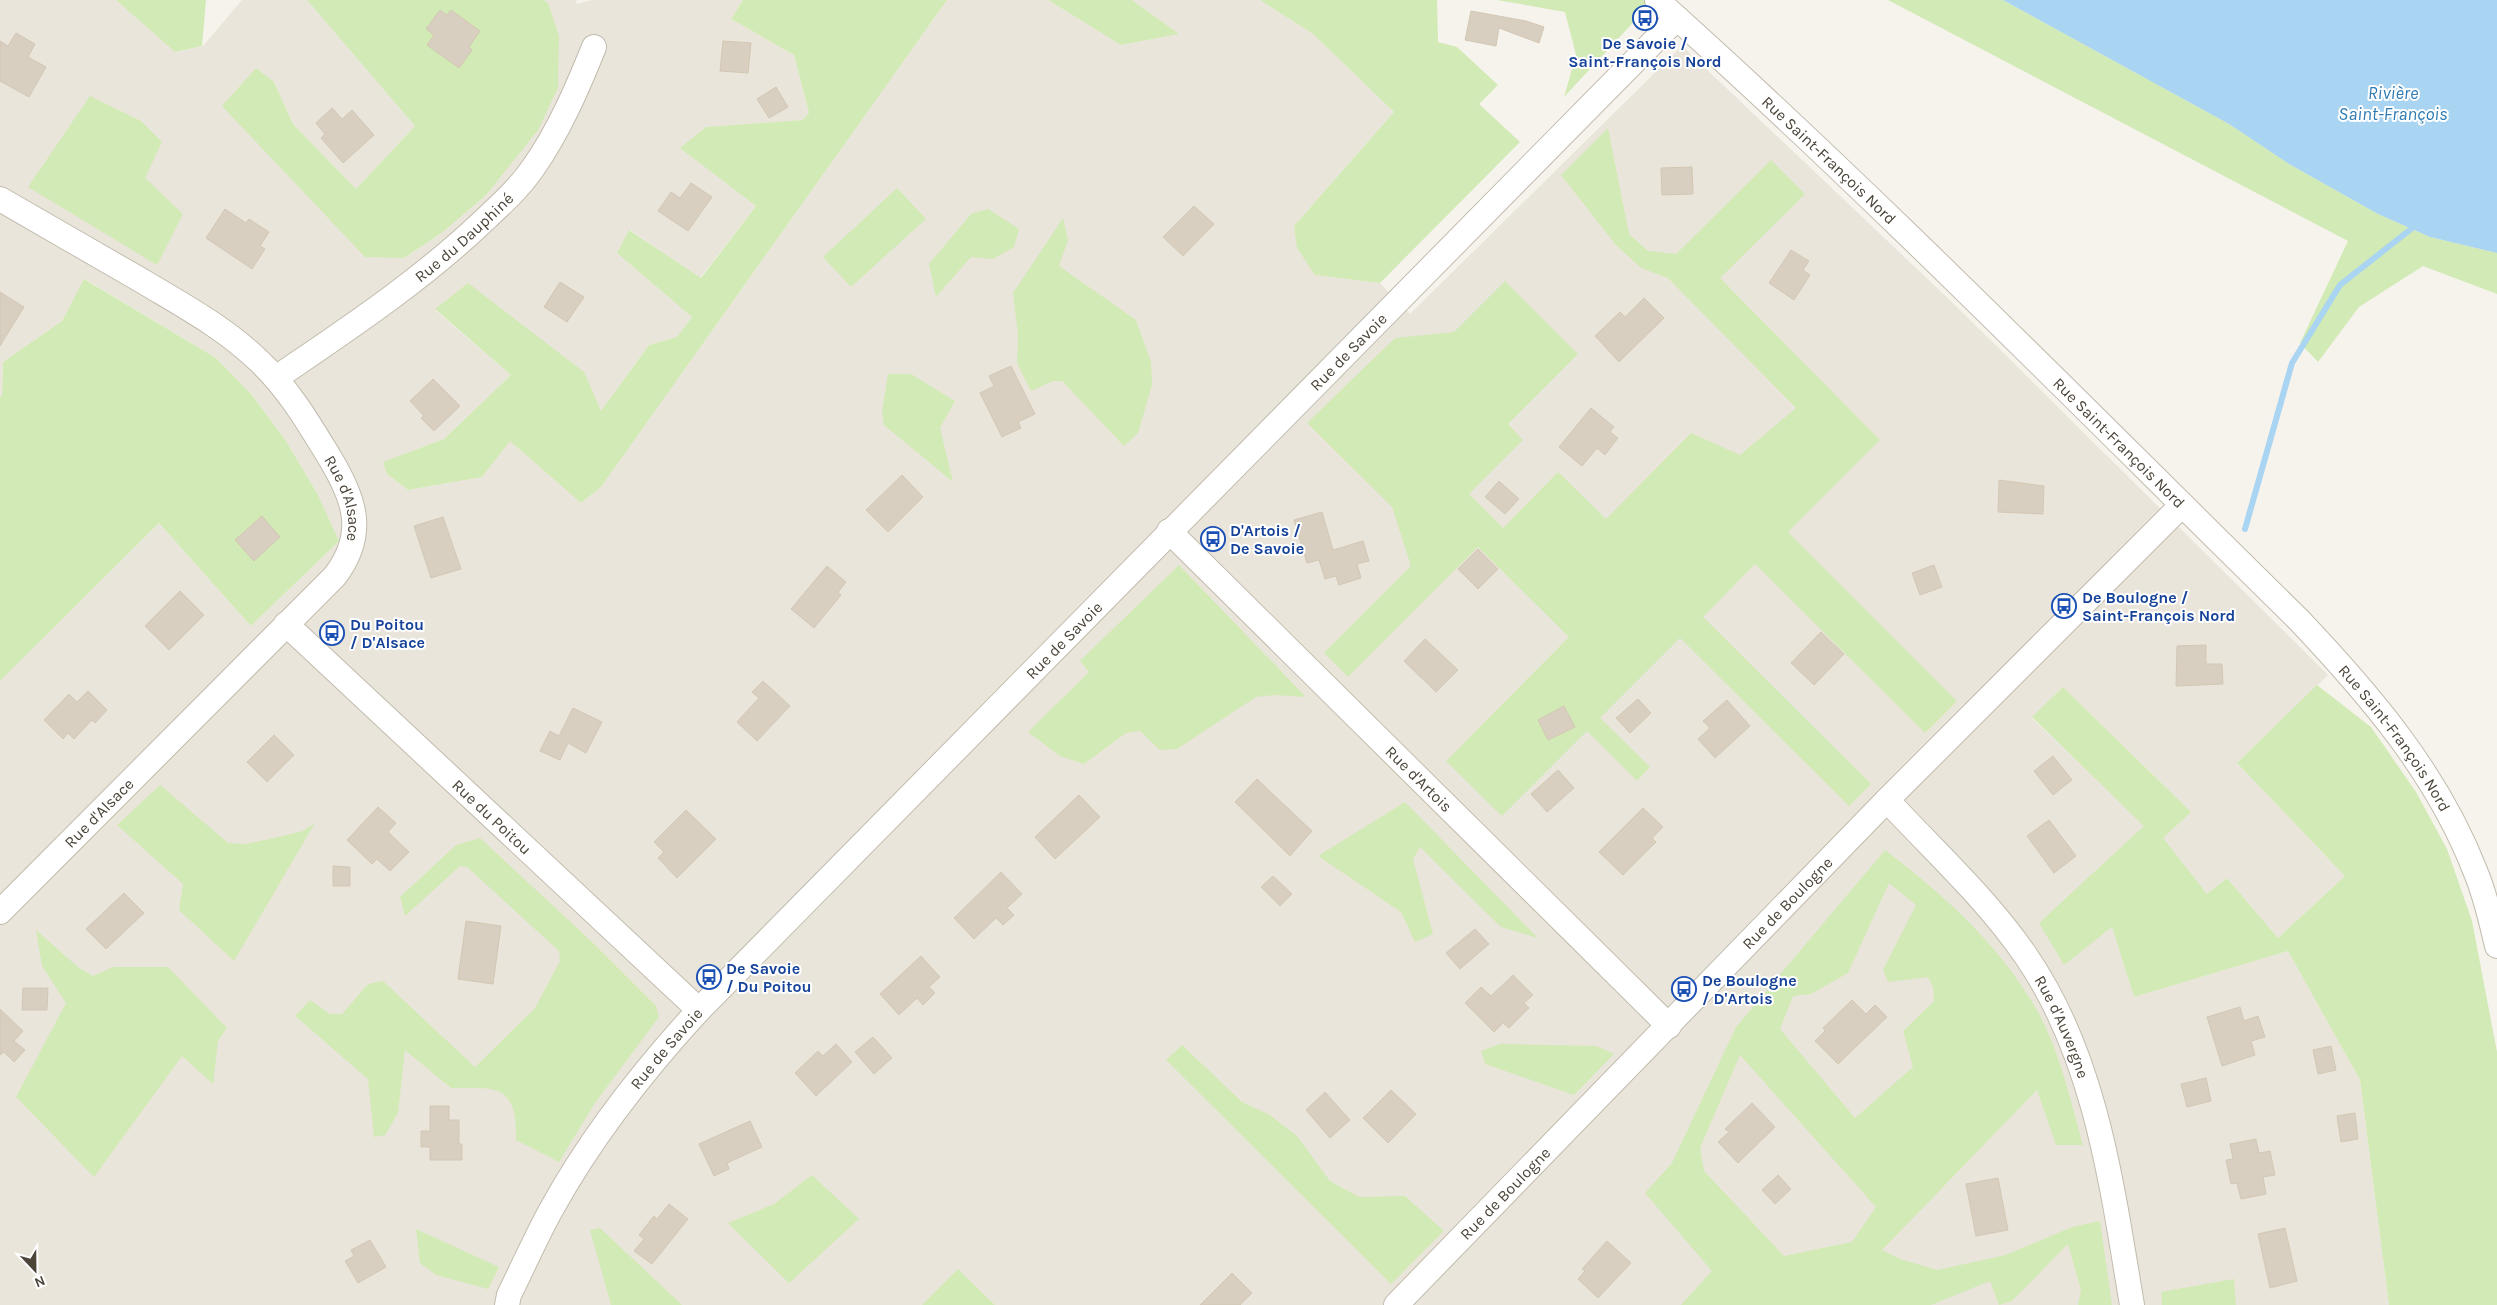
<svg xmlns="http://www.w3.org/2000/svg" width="2497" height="1305" font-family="Karla,sans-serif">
<rect width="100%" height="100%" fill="#f6f3ec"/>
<path fill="#eae5da" d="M 0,0 L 116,0 L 176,52 L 203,46 L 242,0 L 307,0 L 415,126 L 356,189 L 293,124 L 274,82 L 222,106 L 404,258 L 443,232 L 486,195 L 548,3 L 544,0 L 576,0 L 577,4 L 592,0 L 743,0 L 731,19 L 794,55 L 809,113 L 802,120 L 706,127 L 681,148 L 756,206 L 700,278 L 630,230 L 617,253 L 692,317 L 677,337 L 649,345 L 601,411 L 468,283 L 435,310 L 511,375 L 444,439 L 383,462 L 387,474 L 408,490 L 482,477 L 510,440 L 581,503 L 601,487 L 947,0 L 1048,0 L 1121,45 L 1178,34 L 1132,0 L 1260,0 L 1313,34 L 1394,112 L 1294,226 L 1315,275 L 1380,283 L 1410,314 L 1682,46 L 1956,306 L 2328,675 L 2237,763 L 2345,876 L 2278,938 L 2227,878 L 2207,894 L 2162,838 L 2191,812 L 2063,687 L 2032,718 L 2145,826 L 2112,927 L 2134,997 L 2288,951 L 2360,1080 L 2389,1305 L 0,1305 L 0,681 L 159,523 L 251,626 L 339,541 L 318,495 L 286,441 L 252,395 L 216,358 L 85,279 L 62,321 L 3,362 L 2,396 L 0,397 Z"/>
<path fill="#d2eab5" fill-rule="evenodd" d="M 116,0 L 206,0 L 202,46 L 175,52 Z
M 307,0 L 544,0 L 548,3 L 559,36 L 558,88 L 538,130 L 486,195 L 443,232 L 404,258 L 365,257 L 222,106 L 256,68 L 274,82 L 293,124 L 356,189 L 415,126 Z
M 743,0 L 947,0 L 601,487 L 581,503 L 510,441 L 482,477 L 408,490 L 387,474 L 383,462 L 444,439 L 511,375 L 435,309 L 468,283 L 584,372 L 601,411 L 649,345 L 677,337 L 692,317 L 617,253 L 629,230 L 701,278 L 756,206 L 680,148 L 706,127 L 802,120 L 809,113 L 794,55 L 731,19 Z
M 1048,0 L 1132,0 L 1179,34 L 1121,45 Z
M 1260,0 L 1437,0 L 1438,42 L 1457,47 L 1498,85 L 1479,104 L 1520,142 L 1380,283 L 1315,275 L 1297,248 L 1294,226 L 1394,112 L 1313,34 Z
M 1497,0 L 1654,0 L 1564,97 L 1576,55 L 1565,12 Z
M 1888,0 L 2003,0 L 2229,124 L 2289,164 L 2378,214 L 2430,237 L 2497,253 L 2497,294 L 2423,266 L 2359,307 L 2318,362 L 2300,343 L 2348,241 Z
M 90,96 L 141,121 L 162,142 L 145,178 L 183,214 L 157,265 L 28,187 Z
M 1608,128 L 1629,234 L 1648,251 L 1676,254 L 1771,160 L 1805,194 L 1720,278 L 1880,440 L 1788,532 L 1957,701 L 1925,733 L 1755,564 L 1703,617 L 1871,784 L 1849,806 L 1680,638 L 1600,718 L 1650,767 L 1637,781 L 1587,731 L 1502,816 L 1446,761 L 1569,637 L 1478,547 L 1348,677 L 1324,653 L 1411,566 L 1392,507 L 1307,423 L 1395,338 L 1454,332 L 1505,281 L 1578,354 L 1508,424 L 1523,440 L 1469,494 L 1503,528 L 1558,472 L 1606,519 L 1691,433 L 1740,455 L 1796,408 L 1668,278 L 1641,268 L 1616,245 L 1561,175 Z
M 897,188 L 926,219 L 851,287 L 823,257 Z
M 988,209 L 1019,229 L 1014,247 L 993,259 L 971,257 L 936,297 L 929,264 L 971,214 Z
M 1063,218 L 1068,240 L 1059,266 L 1136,320 L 1151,362 L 1152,385 L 1138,433 L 1124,446 L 1062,381 L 1053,381 L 1031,391 L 1017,363 L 1018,335 L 1013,293 Z
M 84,279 L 216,358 L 252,395 L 286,441 L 318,495 L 339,541 L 251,626 L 159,523 L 0,681 L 0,397 L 2,396 L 3,362 L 62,321 Z
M 888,374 L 911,374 L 955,401 L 940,428 L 953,482 L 884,425 L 882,412 Z
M 1179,565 L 1306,697 L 1274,695 L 1256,697 L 1177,749 L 1160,750 L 1140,731 L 1126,733 L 1084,764 L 1060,756 L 1028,732 L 1089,672 L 1080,661 Z
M 2317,685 L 2371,727 L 2416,792 L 2447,849 L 2472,921 L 2497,1052 L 2497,1305 L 2389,1305 L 2360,1080 L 2288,951 L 2134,997 L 2112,927 L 2064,965 L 2039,923 L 2144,826 L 2032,717 L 2063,687 L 2191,812 L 2163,838 L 2207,894 L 2227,878 L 2278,938 L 2345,876 L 2237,763 Z
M 160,785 L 228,843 L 245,844 L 274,838 L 303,831 L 315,823 L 234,961 L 179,910 L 183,884 L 117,825 Z
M 1405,802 L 1538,938 L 1501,927 L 1420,847 L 1413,859 L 1433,934 L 1415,942 L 1401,912 L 1318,856 Z
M 480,838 L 590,940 L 656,1006 L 659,1017 L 595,1103 L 559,1162 L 516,1140 C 517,1085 498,1087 451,1088 L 405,1050 L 398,1113 L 385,1135 L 374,1137 L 368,1079 L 295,1016 L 310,1000 L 330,1014 L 342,1014 L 368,984 L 383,981 L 475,1067 L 535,1008 L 560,961 L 559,951 L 467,867 L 460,866 L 405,916 L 400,897 L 456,845 Z
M 1885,850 C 1944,895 2001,946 2038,1012 C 2060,1052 2071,1102 2083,1145 L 2056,1145 L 2037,1090 L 1882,1250 L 1900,1259 L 1937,1270 L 2006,1255 L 2072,1227 L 2100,1221 L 2112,1305 L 2078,1305 L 2081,1290 L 2068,1244 L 2012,1301 L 1999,1305 L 1990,1281 L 1931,1305 L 1681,1305 L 1712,1271 L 1645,1193 L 1672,1163 L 1736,1027 ZM 1889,883 L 1916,905 L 1883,970 L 1888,982 L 1928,977 L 1933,987 L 1934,1001 L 1903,1031 L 1913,1067 L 1855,1118 L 1780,1029 L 1793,996 L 1811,994 L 1848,973 ZM 1740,1055 L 1876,1207 L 1852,1242 L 1784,1256 L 1704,1171 L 1700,1148 Z
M 36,930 L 79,968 L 93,976 L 113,967 L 168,967 L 227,1028 L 218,1041 L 213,1084 L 182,1056 L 94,1177 L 16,1097 L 66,1003 L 42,966 Z
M 1500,1044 L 1596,1046 L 1614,1054 L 1574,1095 L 1485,1064 L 1481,1051 Z
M 1182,1045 L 1242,1102 L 1270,1115 L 1297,1136 L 1330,1181 L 1359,1197 L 1405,1196 L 1444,1231 L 1391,1284 L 1166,1060 Z
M 812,1175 L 859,1219 L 789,1283 L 728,1223 L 774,1204 Z
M 600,1228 L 682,1305 L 611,1305 L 590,1230 Z
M 416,1229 L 499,1267 L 488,1289 L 436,1275 L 420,1263 Z
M 958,1269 L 995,1305 L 922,1305 Z
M 2234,1279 L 2236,1305 L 2162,1305 L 2161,1292 Z"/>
<path fill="#a9d4f2" d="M 2003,0 L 2497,0 L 2497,253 L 2430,237 L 2378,214 L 2289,164 L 2229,124 Z"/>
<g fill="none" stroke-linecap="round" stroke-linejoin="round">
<path stroke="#a9d4f2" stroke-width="6" d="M 2245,529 L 2292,363 L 2340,285 L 2411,229"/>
</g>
<path fill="#d8cfc1" stroke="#d3c7b4" d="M 440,10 L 447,15 L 451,10 L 480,31 L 469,47 L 472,50 L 459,68 L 427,45 L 434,35 L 426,29 Z
M 1471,11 L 1526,21 L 1544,27 L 1539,43 L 1499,28 L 1496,46 L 1465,40 Z
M 16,33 L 35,44 L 28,57 L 46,67 L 29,97 L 0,81 L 0,41 L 8,46 Z
M 723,41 L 751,43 L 748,73 L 720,71 Z
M 776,87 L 788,107 L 769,118 L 757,99 Z
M 332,108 L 342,119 L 352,110 L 374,135 L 343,163 L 321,138 L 325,134 L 316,123 Z
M 1692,167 L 1693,194 L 1662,195 L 1661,168 Z
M 691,183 L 712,197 L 688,231 L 658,211 L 671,192 L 680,198 Z
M 1194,206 L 1214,224 L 1183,256 L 1163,237 Z
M 225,209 L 246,223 L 249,219 L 269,232 L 260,246 L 265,249 L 252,269 L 206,238 Z
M 1791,250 L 1809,261 L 1803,270 L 1810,275 L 1794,300 L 1769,283 Z
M 560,282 L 584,297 L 567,322 L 544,307 Z
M 0,292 L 24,307 L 0,346 Z
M 1644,298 L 1664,318 L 1619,362 L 1595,336 L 1620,312 L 1625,317 Z
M 1011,366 L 1035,414 L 1018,422 L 1021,428 L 1002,437 L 980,393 L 994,386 L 989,376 Z
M 433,379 L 460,406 L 434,431 L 421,418 L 424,416 L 410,401 Z
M 1591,408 L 1614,427 L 1610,432 L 1618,438 L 1605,455 L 1597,448 L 1582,466 L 1559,447 Z
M 902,475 L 923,497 L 888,532 L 866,510 Z
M 1999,480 L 2044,486 L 2043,514 L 1998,512 Z
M 1499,481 L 1519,499 L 1505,514 L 1485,497 Z
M 1322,512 L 1333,550 L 1363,541 L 1369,561 L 1357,564 L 1361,578 L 1339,585 L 1336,576 L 1325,579 L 1319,560 L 1307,563 L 1294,520 Z
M 262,516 L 280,537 L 254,561 L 235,540 Z
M 443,517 L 461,569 L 431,578 L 414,526 Z
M 1478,549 L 1498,569 L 1478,589 L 1458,569 Z
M 1934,565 L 1942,587 L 1920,595 L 1912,573 Z
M 827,566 L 846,582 L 838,592 L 841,595 L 814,628 L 791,609 Z
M 180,591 L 204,615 L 169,650 L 145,626 Z
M 1821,632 L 1844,654 L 1814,685 L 1791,663 Z
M 1425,639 L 1458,670 L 1436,692 L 1404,661 Z
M 2206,645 L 2206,664 L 2222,664 L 2223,684 L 2176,686 L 2177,646 Z
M 763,681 L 790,706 L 757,741 L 737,722 L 759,698 L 752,692 Z
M 88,691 L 107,710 L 95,723 L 92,720 L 74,739 L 68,733 L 63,739 L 44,720 L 69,694 L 77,702 Z
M 1638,699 L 1651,713 L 1630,733 L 1616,718 Z
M 1727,700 L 1750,726 L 1715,758 L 1698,739 L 1710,728 L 1703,721 Z
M 1564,706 L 1575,727 L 1548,740 L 1538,720 Z
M 573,708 L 602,722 L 586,753 L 568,743 L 560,760 L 540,751 L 550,731 L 559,736 Z
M 274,735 L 294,755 L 267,782 L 247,762 Z
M 2053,756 L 2072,780 L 2053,795 L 2034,771 Z
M 1558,770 L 1574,788 L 1547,812 L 1531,794 Z
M 1257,779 L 1312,831 L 1290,856 L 1235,802 Z
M 1079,795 L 1100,817 L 1055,859 L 1035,837 Z
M 378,807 L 396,823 L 388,832 L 409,852 L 390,871 L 377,859 L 372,864 L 347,840 Z
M 1643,808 L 1663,827 L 1652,838 L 1656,842 L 1623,875 L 1599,852 Z
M 686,810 L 716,839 L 677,878 L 658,858 L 664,852 L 654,842 Z
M 2049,820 L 2076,856 L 2054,873 L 2027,836 Z
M 333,866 L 350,867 L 350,886 L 333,886 Z
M 1001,872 L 1022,894 L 1007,908 L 1014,915 L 1003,925 L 996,918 L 974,939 L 954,918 Z
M 1273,876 L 1292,894 L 1280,906 L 1261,887 Z
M 124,893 L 144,913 L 106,949 L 86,929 Z
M 466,921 L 501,926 L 493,984 L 458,979 Z
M 1475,929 L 1489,944 L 1460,969 L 1446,953 Z
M 921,956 L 940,977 L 929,987 L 935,993 L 923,1005 L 917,998 L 899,1015 L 880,994 Z
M 1513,975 L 1533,995 L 1524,1003 L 1529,1008 L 1509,1028 L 1503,1023 L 1494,1032 L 1465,1003 L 1481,987 L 1491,996 Z
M 23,988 L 48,988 L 47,1010 L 22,1010 Z
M 1852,1000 L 1866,1014 L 1875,1005 L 1887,1017 L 1838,1064 L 1815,1041 L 1825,1031 L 1823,1028 Z
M 2240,1007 L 2244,1021 L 2258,1016 L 2265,1037 L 2251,1041 L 2255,1055 L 2222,1066 L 2207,1017 Z
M 0,1009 L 23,1031 L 14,1041 L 25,1050 L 14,1062 L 4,1052 L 0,1055 Z
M 873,1037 L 892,1058 L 874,1074 L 855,1052 Z
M 836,1044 L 852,1062 L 816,1096 L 795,1073 L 818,1051 L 823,1056 Z
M 2331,1046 L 2336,1070 L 2318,1074 L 2313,1050 Z
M 2206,1078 L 2211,1101 L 2187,1107 L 2181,1084 Z
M 1391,1090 L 1416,1114 L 1388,1143 L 1363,1118 Z
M 1325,1092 L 1350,1120 L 1330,1138 L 1306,1110 Z
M 1752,1103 L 1775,1127 L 1738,1163 L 1718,1142 L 1729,1132 L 1725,1129 Z
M 430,1106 L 449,1106 L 449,1120 L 459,1120 L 459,1144 L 462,1144 L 462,1160 L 430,1160 L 430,1147 L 421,1147 L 421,1131 L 430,1131 Z
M 2355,1113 L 2358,1139 L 2341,1142 L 2337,1116 Z
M 750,1121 L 762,1147 L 727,1163 L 729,1169 L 714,1176 L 699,1144 Z
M 2256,1139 L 2259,1153 L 2270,1151 L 2275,1175 L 2263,1177 L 2266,1194 L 2241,1199 L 2237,1183 L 2231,1184 L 2226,1160 L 2233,1159 L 2230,1144 Z
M 1778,1175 L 1791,1189 L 1775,1204 L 1762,1190 Z
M 1998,1178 L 2008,1230 L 1976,1236 L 1966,1184 Z
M 669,1204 L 688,1219 L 652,1264 L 634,1251 L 644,1239 L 639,1235 L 654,1216 L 657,1219 Z
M 2285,1228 L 2297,1281 L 2270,1288 L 2258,1234 Z
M 370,1240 L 386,1267 L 358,1283 L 345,1261 L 354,1256 L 351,1250 Z
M 1607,1241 L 1631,1263 L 1598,1298 L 1578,1279 L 1585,1271 L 1582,1269 Z
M 1232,1273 L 1252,1293 L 1240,1305 L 1200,1305 Z"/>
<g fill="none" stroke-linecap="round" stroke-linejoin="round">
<defs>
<g id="minor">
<path id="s1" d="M 1657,0 C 1878,198 2086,411 2298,619 C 2370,695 2438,774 2476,873 C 2486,897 2491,921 2497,946"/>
<path id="s2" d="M 0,199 C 48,227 96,254 144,282 C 184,306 225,328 259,361 C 287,387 308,422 328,455 C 354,497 368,533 335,576 L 0,912"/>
<path id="s3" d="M 276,378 C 346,330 416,284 478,226 C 497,208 518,190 533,168 C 559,131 577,89 594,47"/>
<path id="s4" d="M 1169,531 L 1669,1026"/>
<path id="s5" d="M 286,624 L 699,1010"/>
<path id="s6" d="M 1887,800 C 1934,851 1987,899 2026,956 C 2096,1058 2112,1186 2132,1305"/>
<path id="s7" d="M 507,1305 L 509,1295 C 523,1267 536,1237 551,1210 C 591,1137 643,1071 699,1010 L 1677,18"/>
<path id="s8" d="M 1396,1305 L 1887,800 L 2182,505"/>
</g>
</defs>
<use href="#minor" stroke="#c2bbae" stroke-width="26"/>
<use href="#minor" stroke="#fff" stroke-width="24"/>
</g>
<defs>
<symbol id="bus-ring" viewBox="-11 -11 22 22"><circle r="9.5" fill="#fff" stroke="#1a4fb4" stroke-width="1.5"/><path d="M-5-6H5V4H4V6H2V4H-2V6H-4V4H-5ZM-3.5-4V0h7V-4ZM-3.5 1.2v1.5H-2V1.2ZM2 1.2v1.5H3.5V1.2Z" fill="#1a4fb4"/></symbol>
</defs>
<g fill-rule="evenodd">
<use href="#bus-ring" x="1631" y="4" width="28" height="28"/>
<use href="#bus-ring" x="1199" y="525" width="28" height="28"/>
<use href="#bus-ring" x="2050" y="592" width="28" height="28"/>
<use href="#bus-ring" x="318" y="619" width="28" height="28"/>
<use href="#bus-ring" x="695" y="963" width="28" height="28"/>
<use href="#bus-ring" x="1670" y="975" width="28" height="28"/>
</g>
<g text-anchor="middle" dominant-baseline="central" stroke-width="4" stroke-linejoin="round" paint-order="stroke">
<g font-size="16" font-weight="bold" fill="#164399" stroke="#fff" text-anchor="start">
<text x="1645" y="43" text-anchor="middle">De Savoie /<tspan x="1645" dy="18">Saint-François Nord</tspan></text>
<text x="1230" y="530">D'Artois /<tspan x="1230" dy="18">De Savoie</tspan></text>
<text x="2082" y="597">De Boulogne /<tspan x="2082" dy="18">Saint-François Nord</tspan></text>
<text x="350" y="624">Du Poitou<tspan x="350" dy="18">/ D'Alsace</tspan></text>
<text x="726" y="968">De Savoie<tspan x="726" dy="18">/ Du Poitou</tspan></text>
<text x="1702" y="980">De Boulogne<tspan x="1702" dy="18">/ D'Artois</tspan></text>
</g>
<g font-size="16" fill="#4b4439" stroke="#fff">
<text stroke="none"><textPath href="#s1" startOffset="235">Rue Saint-François Nord</textPath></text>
<text stroke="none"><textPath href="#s3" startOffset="235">Rue du Dauphiné</textPath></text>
<text stroke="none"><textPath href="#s7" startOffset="1279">Rue de Savoie</textPath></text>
<text stroke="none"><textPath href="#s1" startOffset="640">Rue Saint-François Nord</textPath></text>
<text stroke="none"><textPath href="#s2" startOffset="470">Rue d'Alsace</textPath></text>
<text stroke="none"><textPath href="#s7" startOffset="874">Rue de Savoie</textPath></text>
<text stroke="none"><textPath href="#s1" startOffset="1045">Rue Saint-François Nord</textPath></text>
<text stroke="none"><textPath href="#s4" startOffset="352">Rue d'Artois</textPath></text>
<text transform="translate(99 813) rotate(-45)">Rue d'Alsace</text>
<text stroke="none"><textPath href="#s5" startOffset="282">Rue du Poitou</textPath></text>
<text stroke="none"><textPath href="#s8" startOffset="561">Rue de Boulogne</textPath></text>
<text stroke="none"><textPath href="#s6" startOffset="289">Rue d'Auvergne</textPath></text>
<text stroke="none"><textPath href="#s7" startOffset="304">Rue de Savoie</textPath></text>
<text stroke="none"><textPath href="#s8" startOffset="156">Rue de Boulogne</textPath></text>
</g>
<g font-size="18" font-style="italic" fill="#2e7ab2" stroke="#fff">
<text x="2393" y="93">Rivière<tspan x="2393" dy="21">Saint-François</tspan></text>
</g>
</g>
<g transform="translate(35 1270) rotate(158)" stroke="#ffffff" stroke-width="4" paint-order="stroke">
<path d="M0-4L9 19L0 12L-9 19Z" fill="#4b4439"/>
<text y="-8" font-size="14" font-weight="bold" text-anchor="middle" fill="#4b4439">N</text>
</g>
</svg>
